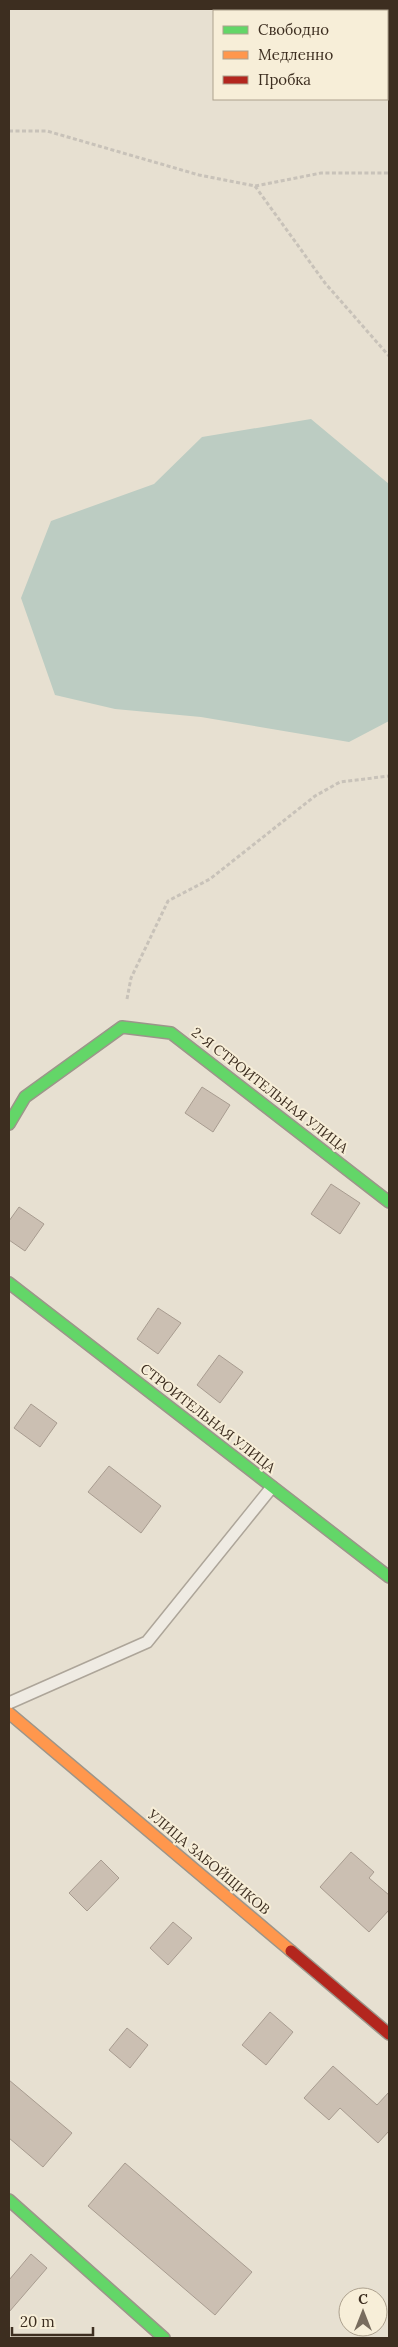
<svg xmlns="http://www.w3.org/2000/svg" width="398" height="2347" font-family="Lora,serif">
<rect width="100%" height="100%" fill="#e7e0d1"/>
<path fill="#bcccc2" d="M 311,419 L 389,484 L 389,721 L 349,742 L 201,717 L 115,709 L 55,695 L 21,598 L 51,521 L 154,484 L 202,437 Z"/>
<path fill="#cbbfb2" stroke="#a89c90" d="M 202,1087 L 230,1105 L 213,1132 L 185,1113 Z
M 331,1184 L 360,1203 L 340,1234 L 311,1214 Z
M 19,1207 L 44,1224 L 25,1251 L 9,1240 L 9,1221 Z
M 158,1308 L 181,1323 L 158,1354 L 137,1339 Z
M 219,1355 L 243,1372 L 220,1403 L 197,1385 Z
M 31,1404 L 57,1423 L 40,1447 L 14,1428 Z
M 109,1466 L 161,1506 L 141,1533 L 88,1492 Z
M 351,1852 L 374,1872 L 369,1878 L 389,1895 L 389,1910 L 369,1932 L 320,1887 Z
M 101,1860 L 119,1878 L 87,1911 L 69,1893 Z
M 173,1922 L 192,1938 L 168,1965 L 150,1948 Z
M 270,2012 L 293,2032 L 266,2065 L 242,2045 Z
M 127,2028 L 148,2045 L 130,2068 L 109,2050 Z
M 333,2066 L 377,2105 L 389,2092 L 389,2131 L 378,2143 L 340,2108 L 329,2120 L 304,2098 Z
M 9,2080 L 72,2133 L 43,2167 L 9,2138 Z
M 125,2163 L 252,2272 L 215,2315 L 88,2206 Z
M 31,2254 L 47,2268 L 9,2312 L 9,2280 Z"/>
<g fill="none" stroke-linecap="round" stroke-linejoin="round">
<defs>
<path id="lane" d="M 9,1703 L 147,1642 L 272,1487"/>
<path id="fast" d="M 9,1124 L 25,1097 L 122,1027 L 171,1033 L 389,1202
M 9,1283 L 389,1577
M 9,2200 L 164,2338"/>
<path id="slow" d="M 9,1713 L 291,1951"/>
<path id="jam" d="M 291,1951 L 389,2034"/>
</defs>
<use href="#lane" stroke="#ada599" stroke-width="14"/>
<use href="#fast" stroke="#9c958a" stroke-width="14"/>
<use href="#slow" stroke="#9c958a" stroke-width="14"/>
<use href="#jam" stroke="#9c958a" stroke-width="14"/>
<path stroke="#c8c2b9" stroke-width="3" stroke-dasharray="4 2.5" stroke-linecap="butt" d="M 9,131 L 47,131 L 199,175 L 255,186 L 321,173 L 389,173
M 255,186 L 325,283 L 389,356
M 127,999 L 131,978 L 168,901 L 210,879 L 315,796 L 340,782 L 389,776"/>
<use href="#lane" stroke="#efebe3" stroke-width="11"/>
<use href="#fast" stroke="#63d668" stroke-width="11"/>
<use href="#slow" stroke="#ff974d" stroke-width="11"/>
<use href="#jam" stroke="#b3261e" stroke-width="11"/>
</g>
<g text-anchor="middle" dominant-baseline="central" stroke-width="4" stroke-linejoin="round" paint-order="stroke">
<g font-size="14" fill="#3d2e20" stroke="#f7eed8">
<text transform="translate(270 1090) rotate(38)">2-Я СТРОИТЕЛЬНАЯ УЛИЦА</text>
<text transform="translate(208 1418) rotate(38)">СТРОИТЕЛЬНАЯ УЛИЦА</text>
<text transform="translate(209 1862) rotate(40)">УЛИЦА ЗАБОЙЩИКОВ</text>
</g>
</g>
<rect width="398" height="2347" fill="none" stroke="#3d2e20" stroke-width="20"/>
<rect x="213" y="10" width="175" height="90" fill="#f7eed8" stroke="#ada18e"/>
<rect x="223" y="26" width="25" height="8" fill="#63d668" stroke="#ada18e"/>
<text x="258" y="35" font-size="15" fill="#3d2e20">Свободно</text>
<rect x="223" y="51" width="25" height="8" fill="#ff974d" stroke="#ada18e"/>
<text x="258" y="60" font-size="15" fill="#3d2e20">Медленно</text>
<rect x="223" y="76" width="25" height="8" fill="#b3261e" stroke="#ada18e"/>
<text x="258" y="85" font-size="15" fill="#3d2e20">Пробка</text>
<g transform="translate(363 2312)"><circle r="24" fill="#f7eed8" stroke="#ada18e"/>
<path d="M0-4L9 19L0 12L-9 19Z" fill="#786c5e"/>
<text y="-8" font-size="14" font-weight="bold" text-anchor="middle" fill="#3d2e20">С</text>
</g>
<path d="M12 2327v8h81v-8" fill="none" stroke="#3d2e20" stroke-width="2.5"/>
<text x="20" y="2327" font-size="15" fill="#3d2e20" stroke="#f7eed8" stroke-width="4" paint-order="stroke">20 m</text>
</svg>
